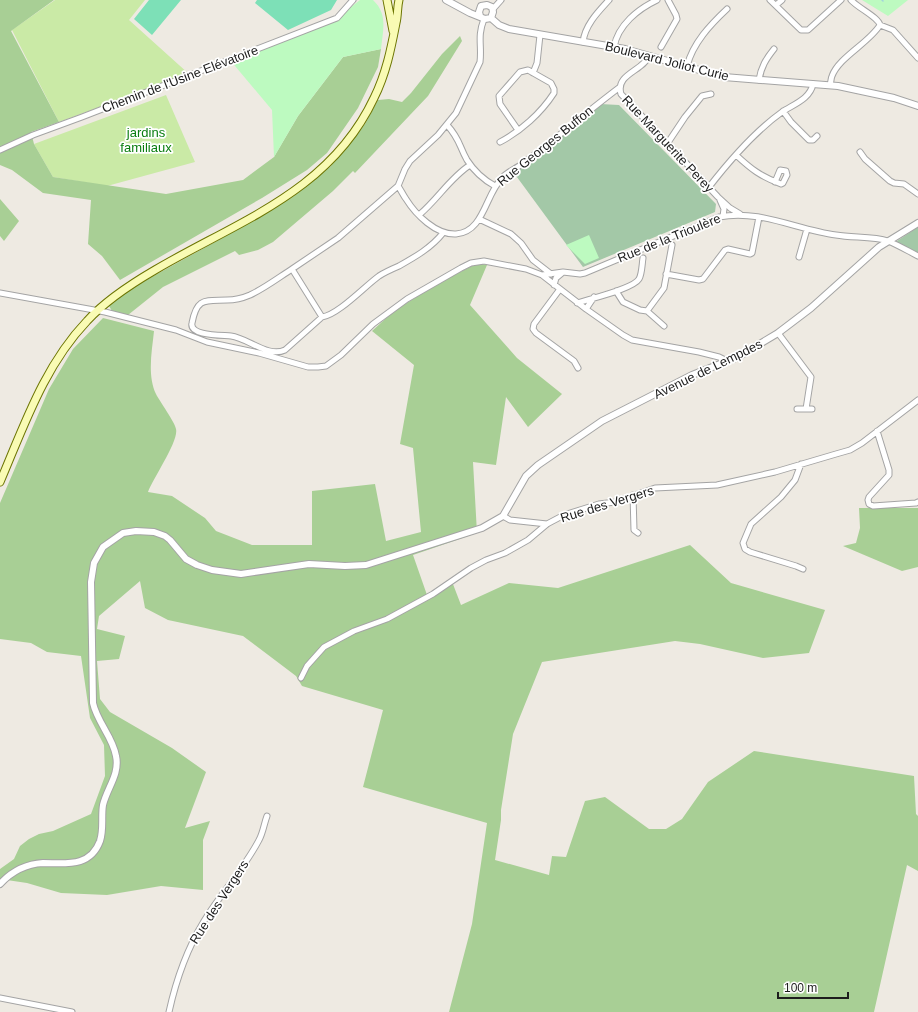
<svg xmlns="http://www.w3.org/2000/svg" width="918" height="1012" font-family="Arial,sans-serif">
<rect width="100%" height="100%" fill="#eeeae2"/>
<path fill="#caeaa6" d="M 55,0 L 145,0 L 129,20 L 189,74 L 59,122 L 12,30 Z
M 166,95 L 195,162 L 107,186 L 53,177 L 34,144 Z"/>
<path fill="#a8cf95" d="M 0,0 L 54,0 L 11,31 L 59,122 L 31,132 L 34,144 L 53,177 L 166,194 L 243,180 L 274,157 L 298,116 L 343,57 L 381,49 L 378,67 L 358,108 L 327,153 L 307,170 L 262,198 L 120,280 L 102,256 L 88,244 L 91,200 L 43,193 L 12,170 L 0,165 Z
M 460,36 L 462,41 L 428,96 L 355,173 L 353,171 L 333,191 L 273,242 L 258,250 L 239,255 L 235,251 L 163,287 L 128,315 L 112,311 L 109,306 L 130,289 L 224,237 L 294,196 L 330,167 L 365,124 L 378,100 L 389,99 L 402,102 L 411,93 L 442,54 Z
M 0,199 L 19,221 L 4,241 L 0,236 Z
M 478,263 L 487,265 L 470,305 L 517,358 L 562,394 L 528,427 L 506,397 L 496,465 L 473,462 L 477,533 L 413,555 L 427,595 L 451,579 L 461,605 L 509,583 L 558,588 L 690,545 L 731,583 L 825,610 L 809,653 L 763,658 L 700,644 L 675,641 L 542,662 L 513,734 L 501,810 L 501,820 L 495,860 L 549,875 L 552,856 L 566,857 L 585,801 L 605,797 L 649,829 L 666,829 L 682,819 L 708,782 L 754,751 L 914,776 L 916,814 L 918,816 L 918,871 L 907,865 L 874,1012 L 449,1012 L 472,924 L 487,823 L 363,787 L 383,710 L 302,686 L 296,676 L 243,636 L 168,620 L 145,608 L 140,581 L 99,616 L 97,629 L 125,636 L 119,659 L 97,661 L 100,699 L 110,712 L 172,748 L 206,772 L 185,828 L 210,821 L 203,840 L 203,890 L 161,886 L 107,895 L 61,893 L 27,883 L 0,879 L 0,869 L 14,859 L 20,846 L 29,839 L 39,834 L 53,831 L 91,814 L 105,776 L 104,745 L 90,718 L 81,656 L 47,652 L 31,643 L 0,639 L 0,503 L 49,389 L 73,349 L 103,318 L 154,331 C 152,351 147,375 156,394 C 160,402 175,422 176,429 C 179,441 153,478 148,492 L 172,496 L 205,518 L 216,531 L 252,545 L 312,545 L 312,491 L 375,484 L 386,541 L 421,532 L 413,448 L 400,444 L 414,365 L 372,331 L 394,311 L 440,282 Z
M 859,508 L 918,508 L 918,567 L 902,571 L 843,546 L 856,543 L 860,528 Z"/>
<path fill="#a3c8a7" d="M 600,104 L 619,105 L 716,204 L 715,212 L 583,267 L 514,173 Z
M 918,227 L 918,254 L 897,244 L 897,241 Z"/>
<path fill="#bdfac0" d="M 360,0 L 373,0 C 388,14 383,30 381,49 L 343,57 L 298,116 L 274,157 L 272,110 L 230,60 L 337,18 Z
M 862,0 L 908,0 L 888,16 Z
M 589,235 L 599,258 L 585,264 L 566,245 Z"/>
<path fill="#7de0b7" d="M 149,0 L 181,0 L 152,35 L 134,19 Z
M 257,0 L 337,0 L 331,10 L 288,30 L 255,3 Z"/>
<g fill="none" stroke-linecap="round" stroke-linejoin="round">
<path stroke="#a1d2dd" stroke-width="1.5" d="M 882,0 L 883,1"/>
<defs>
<path id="minor" d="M 770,0 L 801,30 L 808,30 L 841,0
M 851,0 C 858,8 878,17 880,25
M 776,5 L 782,0
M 493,9 L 501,0
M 484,19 C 477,37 482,45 480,62 L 456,113 L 438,135 L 410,161 L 405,169 L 398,186 C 401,190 403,195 406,199 C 416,215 436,235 456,234 C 484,232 485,195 502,178 C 507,172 513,170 519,166 C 526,161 532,156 539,151 C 566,130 592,108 620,87
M 880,25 L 893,30 L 918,58
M 583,42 C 585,25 598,12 609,0
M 614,47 C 618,25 638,9 657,0
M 661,47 L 677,19 L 676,15 L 668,0
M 649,56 C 643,71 615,74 621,94 L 718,197 L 730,208 L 740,214
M 687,66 C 693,43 710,25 727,9
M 533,73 L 537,63 L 540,35
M 759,80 C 761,67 766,59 774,49
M 830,85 C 831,82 831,78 832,76 C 839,57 869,43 880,25
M 783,111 L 791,122 L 809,140 L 813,140 L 817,136
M 447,125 C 460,139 459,146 467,160 C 474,171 484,180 495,186
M 500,142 C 521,131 541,113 554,93 L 554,89 L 551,83 L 528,70 L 520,72 L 499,96 L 500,104 L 518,130
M 667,144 L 685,117 L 702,96 L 711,94
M 0,150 L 33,135 L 82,117 L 337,18 L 353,0
M 860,152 L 865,159 L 890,181 L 894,183 L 904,184 L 918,194
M 736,155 C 751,169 760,176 781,184 L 783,183 L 787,175 L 786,171 L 780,170 L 775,182
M 398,186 L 338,238 L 292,269 L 322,317 C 338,315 365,286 379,276 C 385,272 392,269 399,266 C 415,257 431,248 443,233
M 709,187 C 730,160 754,132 782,112 C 794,104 810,99 813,84
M 720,200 L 724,209 L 723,216
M 419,215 C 438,199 450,178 470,165
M 479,219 L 511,234 L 521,243 L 533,260 L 551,274
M 799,257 L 807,229
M 292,269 C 278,278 265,288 250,295 C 243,298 234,300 227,300 C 205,301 197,297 192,323 C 189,336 222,335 231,336 C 248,338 268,358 285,350 L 322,317
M 666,274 L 699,280 L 703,279 L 725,250 L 728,249 L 750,254 L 752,253 L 759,217
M 542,275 L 563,272 L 580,274 L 585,273 L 719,217 C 760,209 797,230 836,235 C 852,238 873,236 888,241 C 898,245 908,251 918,256
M 554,285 L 556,278 L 562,273
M 560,289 L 534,324 L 533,329 L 536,333 L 574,361 L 578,368
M 616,291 L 623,302 L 640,310 L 647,311 L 664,288 L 672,245
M 0,293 L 105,312 L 176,330 L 207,342 L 259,353 L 308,367 L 318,367 L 326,366 L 341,355 L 373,324 L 407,299 L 461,268 L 471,263 L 484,261 L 526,269 L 542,275 L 586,309 L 623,335 L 632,340 L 699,352 L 719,357 L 723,359 L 724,363
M 577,303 C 589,299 633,289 639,279 C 642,274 642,264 643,258
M 586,309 L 594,297
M 647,311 L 664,326
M 778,333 L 811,377 L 806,409 L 812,409
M 797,409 L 806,409
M 877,431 L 889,470 L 889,475 L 869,497 L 868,500 L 869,504 L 873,506 L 916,503 L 918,502
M 801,464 L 795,480 L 781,497 L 751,524 L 743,543 L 745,549 L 750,552 L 796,566 L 803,569
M 633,495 L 634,530 L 638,533
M 503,516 L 510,520 L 547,524
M 301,678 L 307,666 L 324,647 L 354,631 L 387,619 L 433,594 L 471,568 L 486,560 L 505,553 L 528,540 L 547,524 L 564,515 L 599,504 L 615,502 L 655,488 L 717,485 L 775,472 L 836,454 L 850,450 L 862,443 L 918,400
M 0,998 L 72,1012
M 169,1012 C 176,980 187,949 204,921 C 221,893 244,869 259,840 C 263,833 264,824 267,816"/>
<path id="tertiary" d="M 446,0 L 470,13 L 485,19 L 491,18 L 493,12 L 492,7 L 487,5 L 481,6 L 479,12 L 480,16
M 491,18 L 499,25 L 509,29 L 625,49 L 724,77 L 838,86 L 894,98 L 918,106
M 0,884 C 11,872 26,864 43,863 C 65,863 90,868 100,841 C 104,829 101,817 103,805 C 107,788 120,774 116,756 C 113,737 97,722 93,703 L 91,582 L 94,563 L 103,547 L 123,533 L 136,531 L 154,532 L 165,536 L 170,540 L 186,559 L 197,565 L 212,570 L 241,574 L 309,564 L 345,566 L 366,565 L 482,528 L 503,516 L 526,476 L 538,465 L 602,421 L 692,375 L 738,357 L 778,333 L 811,308 L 879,247 L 918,223"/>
<path id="secondary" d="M 387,0 L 393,31
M 0,482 C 24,426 44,366 87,321 C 106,300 131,284 155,270 C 238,221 330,192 374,98 C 386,74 391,49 396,23 C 398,15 397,8 399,0"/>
</defs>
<use href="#minor" stroke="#a4a4a4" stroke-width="7"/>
<use href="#tertiary" stroke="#a4a4a4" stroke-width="8"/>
<use href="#secondary" stroke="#6c7502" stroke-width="9"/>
<use href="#minor" stroke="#fff" stroke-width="5"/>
<use href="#tertiary" stroke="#fff" stroke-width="6"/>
<use href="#secondary" stroke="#f9fbb4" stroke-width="7"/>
</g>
<g text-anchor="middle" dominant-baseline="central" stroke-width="3.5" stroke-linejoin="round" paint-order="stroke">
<g font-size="13" fill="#1d1d1d" stroke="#fff">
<text transform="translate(667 61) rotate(14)">Boulevard Joliot Curie</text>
<text transform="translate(180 79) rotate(-21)">Chemin de l'Usine Elévatoire</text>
<text transform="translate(668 144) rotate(47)">Rue Marguerite Perey</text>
<text transform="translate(545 146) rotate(-39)">Rue Georges Buffon</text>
<text transform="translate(669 238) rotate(-22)">Rue de la Trioulère</text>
<text transform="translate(708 369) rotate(-26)">Avenue de Lempdes</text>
<text transform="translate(607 504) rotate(-17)">Rue des Vergers</text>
<text transform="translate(219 902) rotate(-57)">Rue des Vergers</text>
</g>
<g font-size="13" fill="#097d0f" stroke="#fff">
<text x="146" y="132">jardins<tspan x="146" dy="15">familiaux</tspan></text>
</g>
</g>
<path d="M778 992v6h70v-6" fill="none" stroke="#1d1d1d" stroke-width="2"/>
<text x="784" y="992" font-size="12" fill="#1d1d1d" stroke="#ffffff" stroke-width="3" paint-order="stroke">100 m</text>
</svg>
